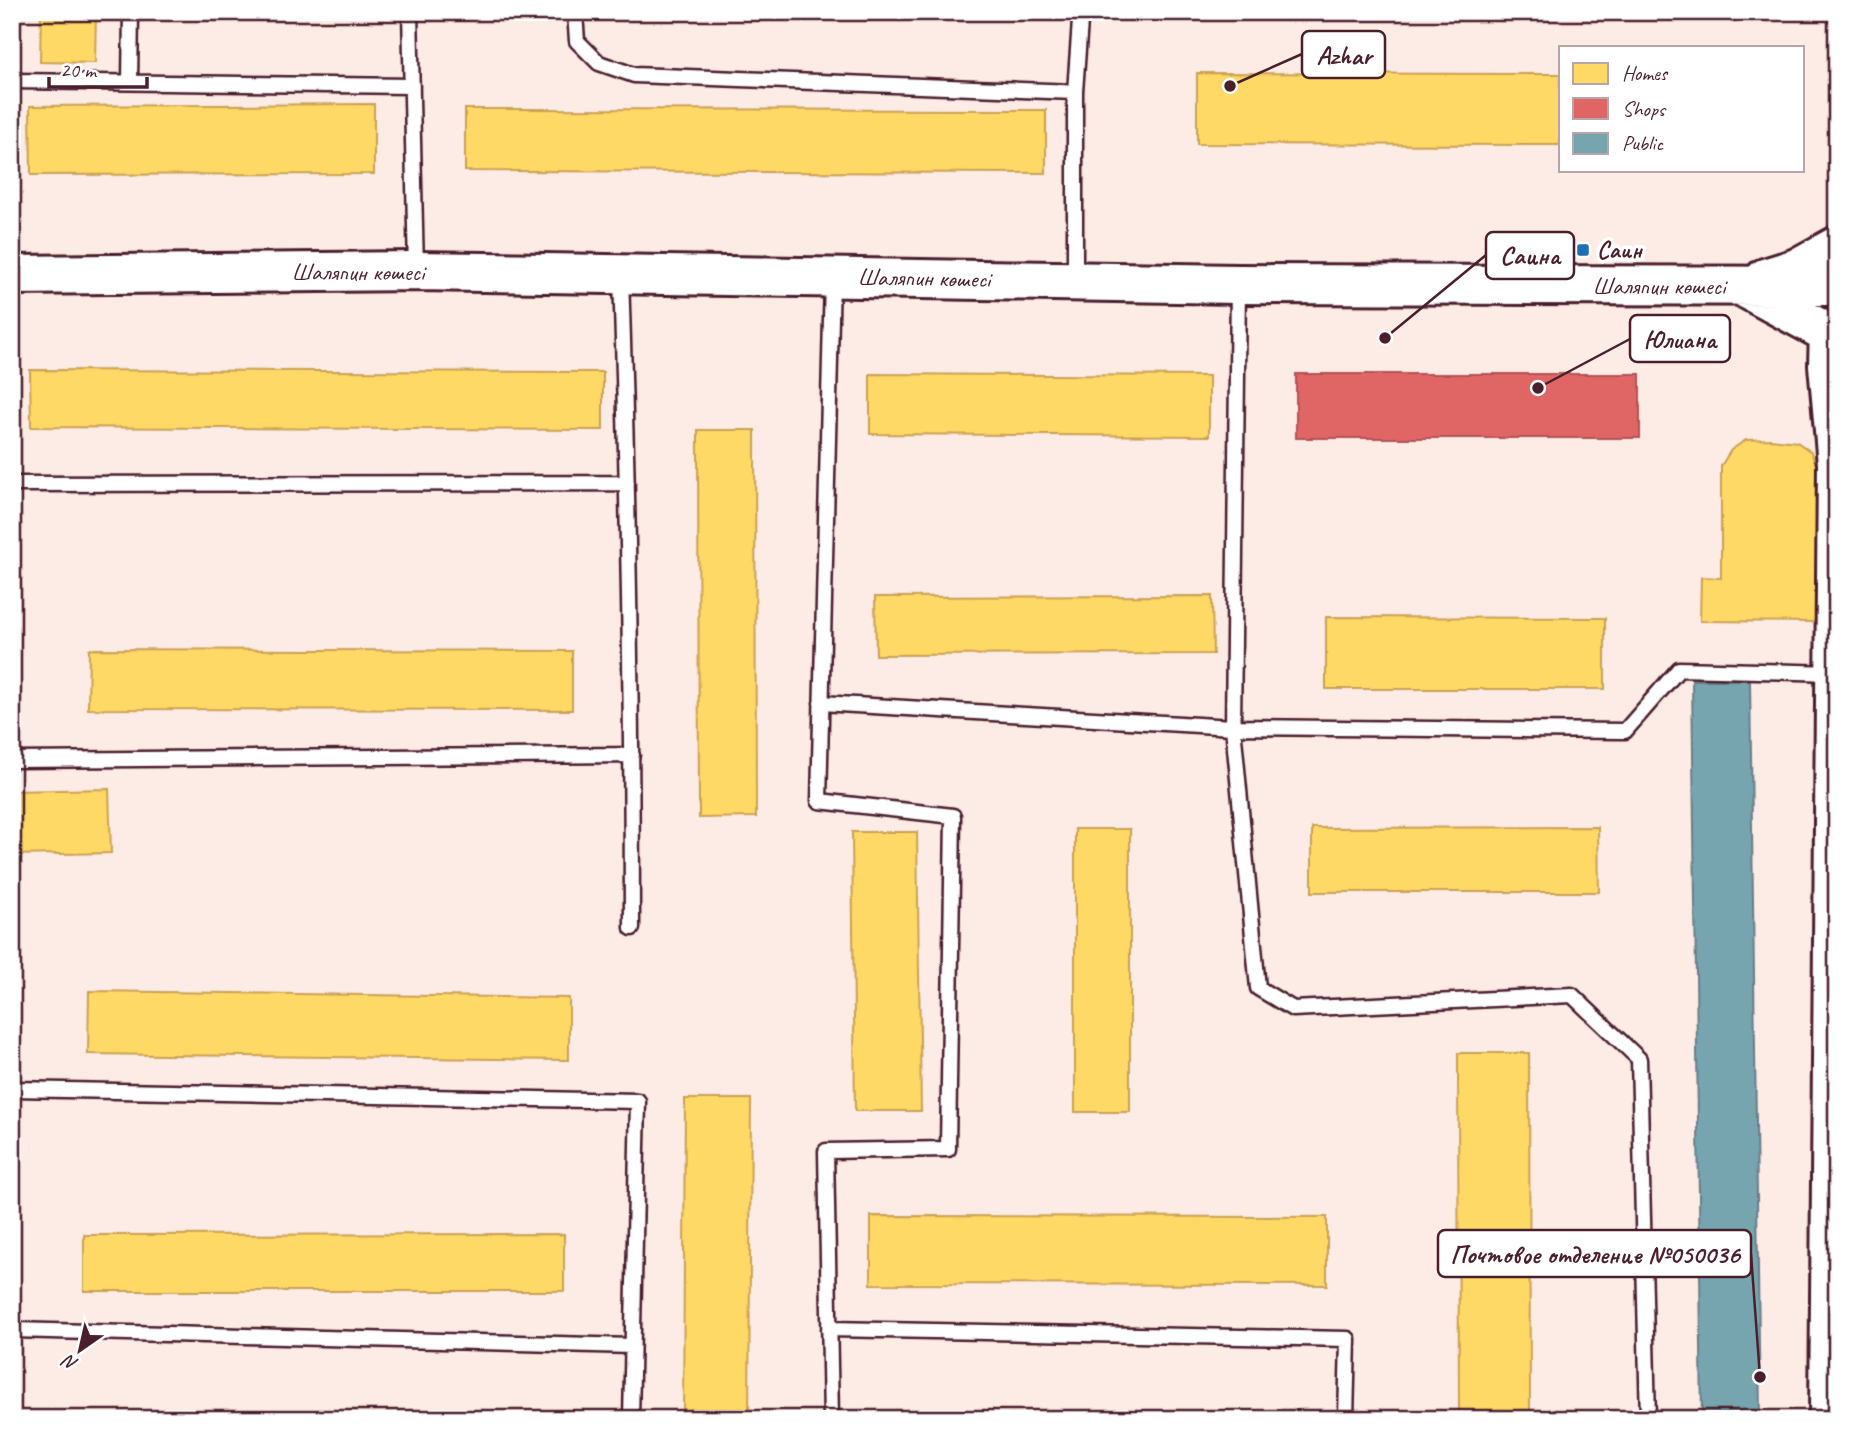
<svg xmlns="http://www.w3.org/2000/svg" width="1849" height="1431" font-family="Caveat,sans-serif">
<rect width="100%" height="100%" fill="#fdebe6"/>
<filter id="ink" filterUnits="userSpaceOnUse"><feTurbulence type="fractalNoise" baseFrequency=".0143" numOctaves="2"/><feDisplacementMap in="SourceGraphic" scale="14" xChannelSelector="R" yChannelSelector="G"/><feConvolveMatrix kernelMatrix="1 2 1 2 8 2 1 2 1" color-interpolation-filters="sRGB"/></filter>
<g filter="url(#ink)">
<path fill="#ffd966" stroke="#c9a154" stroke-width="2" d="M 41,12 L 96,12 L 95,63 L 40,62 Z
M 473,12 L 531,12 L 531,14 L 473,16 Z
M 1197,73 L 1560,74 L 1560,145 L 1197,144 Z
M 374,104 L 374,174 L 31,175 L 30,106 Z
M 465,109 L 1046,110 L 1046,173 L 465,171 Z
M 30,370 L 603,372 L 603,430 L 31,427 Z
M 870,374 L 1209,376 L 1209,436 L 870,434 Z
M 698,430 L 755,430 L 756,817 L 699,818 Z
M 1771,439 L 1797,442 L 1811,452 L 1817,467 L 1815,622 L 1700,621 L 1701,577 L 1721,578 L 1721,466 L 1731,450 L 1746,440 Z
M 1212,596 L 1213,654 L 876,655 L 875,597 Z
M 1326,617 L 1605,618 L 1605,689 L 1326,689 Z
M 89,649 L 572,651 L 572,710 L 88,709 Z
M 109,789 L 111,853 L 12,855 L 12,791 Z
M 1598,827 L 1599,892 L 1312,892 L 1312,828 Z
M 1075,829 L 1130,829 L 1130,1112 L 1075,1112 Z
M 852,832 L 917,832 L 921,1111 L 855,1111 Z
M 89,991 L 569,998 L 569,1060 L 88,1054 Z
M 1458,1053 L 1529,1053 L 1530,1419 L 1459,1419 Z
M 685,1099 L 751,1099 L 749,1419 L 683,1419 Z
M 871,1216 L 1327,1217 L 1327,1285 L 871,1284 Z
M 564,1234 L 564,1291 L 84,1291 L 84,1235 Z
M 870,1414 L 1316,1419 L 870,1419 Z"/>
<path fill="#e06666" stroke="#b35154" stroke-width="2" d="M 1296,374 L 1640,374 L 1640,438 L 1296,438 Z"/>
<path fill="#76a5af" stroke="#697d87" stroke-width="2" d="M 1692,680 L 1750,680 L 1760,1419 L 1702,1419 Z"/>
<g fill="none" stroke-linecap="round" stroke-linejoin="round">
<defs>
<path id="service" d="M 410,12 L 416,269
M 575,12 L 577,41 L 599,63 L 634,75 L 1075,92
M 12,81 L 412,86
M 130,81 L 131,12
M 621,275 C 628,493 632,711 632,928
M 1075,279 L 1075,92 L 1080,21 L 1084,12
M 1238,285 L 1233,727 L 1258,988 L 1293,1009 L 1572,995 L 1639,1059 L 1648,1419
M 12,484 L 627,483
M 821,703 L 1233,727 L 1625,731 L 1679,669 L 1835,673
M 12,760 L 632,755
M 12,1089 L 638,1101 L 631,1419
M 829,1329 L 1348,1339 L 1346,1419
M 12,1330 L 632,1346
M 831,1419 L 826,1151 L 948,1149 L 953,816 L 819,801 L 832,278"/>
<path id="minor" d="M 1823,331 L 1822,365 L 1831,464 L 1823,1419"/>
<path id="secondary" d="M 12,275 L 416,271 L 1238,284 L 1837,286
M 1765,278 L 1797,268 L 1837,246
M 1743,287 L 1837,338"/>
</defs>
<use href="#service" stroke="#4a1f2b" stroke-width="19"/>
<use href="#minor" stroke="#4a1f2b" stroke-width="32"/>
<use href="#secondary" stroke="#4a1f2b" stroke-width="44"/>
<use href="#service" stroke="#fff" stroke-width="14"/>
<use href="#minor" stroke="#fff" stroke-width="26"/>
<use href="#secondary" stroke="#fff" stroke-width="38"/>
</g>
</g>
<rect fill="#1f6fb2" stroke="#fff" stroke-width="2.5" x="1576" y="243" width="14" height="14" rx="3.5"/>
<g text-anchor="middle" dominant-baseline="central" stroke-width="7" stroke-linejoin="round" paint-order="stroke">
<g font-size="24" font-weight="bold" fill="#4a1f2b" stroke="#fff" text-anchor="start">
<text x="1597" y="250">Саин</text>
</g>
<g font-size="24" fill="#4a1f2b" stroke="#fff">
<text x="358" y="272">Шаляпин көшесі</text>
<text transform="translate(924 278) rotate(1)">Шаляпин көшесі</text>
<text x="1659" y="286">Шаляпин көшесі</text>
</g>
</g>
<path fill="none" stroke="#4a1f2b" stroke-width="2.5" d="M1230 86L1302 54M1385 338L1486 255M1538 388L1630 339M1760 1377L1751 1254"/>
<g fill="#4a1f2b" stroke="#fff" stroke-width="2.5">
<circle cx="1230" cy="86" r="7"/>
<circle cx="1385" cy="338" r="7"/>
<circle cx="1538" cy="388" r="7"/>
<circle cx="1760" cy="1377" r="7"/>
</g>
<g fill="#fff" stroke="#4a1f2b" stroke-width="2.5">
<rect x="1302" y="31" width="83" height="47" rx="7"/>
<rect x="1486" y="232" width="88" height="47" rx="7"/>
<rect x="1630" y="315" width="100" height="47" rx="7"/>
<rect x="1438" y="1230" width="313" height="47" rx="7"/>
</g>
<g font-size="26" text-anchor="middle" font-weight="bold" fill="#4a1f2b">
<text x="1344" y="64">Azhar</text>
<text x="1530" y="264">Саина</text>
<text x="1680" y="348">Юлиана</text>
<text x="1595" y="1263">Почтовое отделение №050036</text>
</g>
<rect width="1849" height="1431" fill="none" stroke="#fff" stroke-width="42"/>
<rect x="21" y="21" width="1807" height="1389" fill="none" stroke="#4a1f2b" stroke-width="2.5" filter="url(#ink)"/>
<rect x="1559" y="46" width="245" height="126" fill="#ffffff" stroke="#b7a5aa" stroke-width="2"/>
<rect x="1573" y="63" width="35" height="21" fill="#ffd966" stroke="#b7a5aa" stroke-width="2"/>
<text x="1622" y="80" font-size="21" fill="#4a1f2b">Homes</text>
<rect x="1573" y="98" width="35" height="21" fill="#e06666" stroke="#b7a5aa" stroke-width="2"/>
<text x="1622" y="116" font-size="21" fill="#4a1f2b">Shops</text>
<rect x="1573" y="133" width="35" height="21" fill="#76a5af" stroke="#b7a5aa" stroke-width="2"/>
<text x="1622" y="150" font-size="21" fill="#4a1f2b">Public</text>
<g transform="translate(80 1350) rotate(214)" stroke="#ffffff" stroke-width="5" paint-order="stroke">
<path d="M0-5L12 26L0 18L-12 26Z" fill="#4a1f2b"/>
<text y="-10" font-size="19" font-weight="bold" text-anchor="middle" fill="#4a1f2b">N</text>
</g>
<path d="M49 77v10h98v-10" fill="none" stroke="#4a1f2b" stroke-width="3.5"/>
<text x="60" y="77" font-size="21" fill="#4a1f2b" stroke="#ffffff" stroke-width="5" paint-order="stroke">20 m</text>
</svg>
